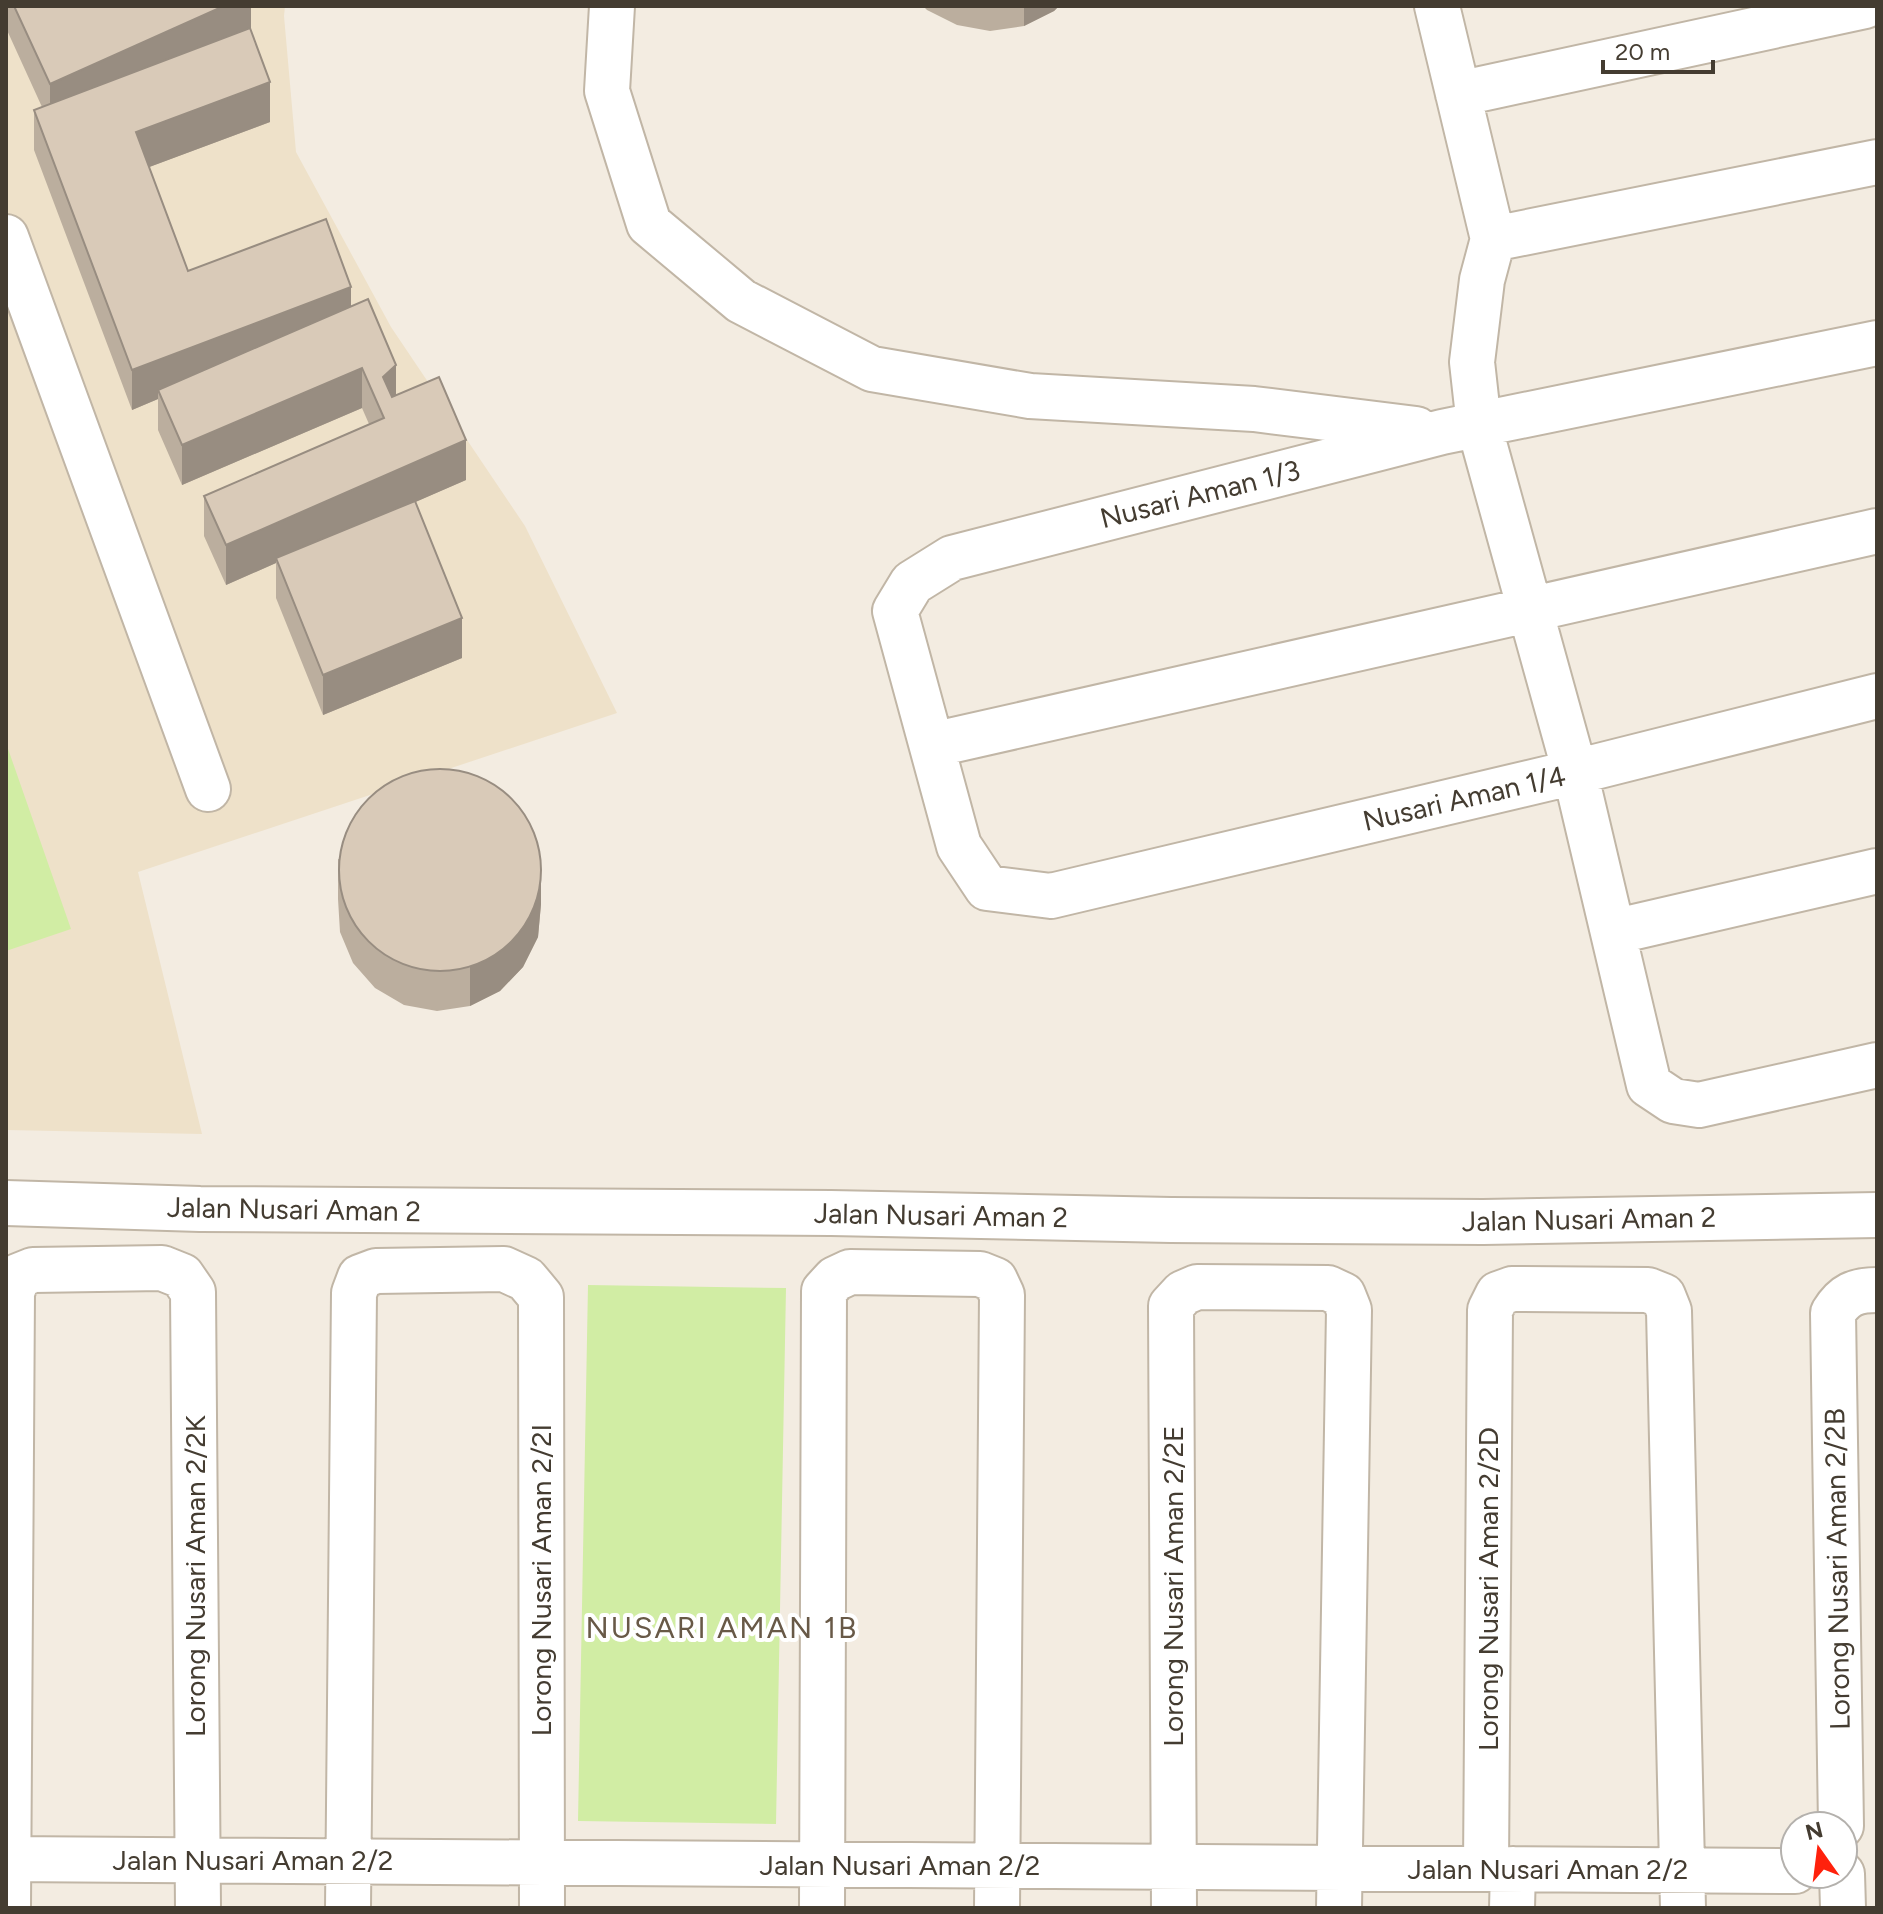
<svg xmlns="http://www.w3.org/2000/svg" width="1883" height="1914" font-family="Figtree,sans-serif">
<rect width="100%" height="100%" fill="#f3ece1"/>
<path fill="#eee1c9" d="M 6,6 L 285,6 L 284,16 L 296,152 L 391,327 L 525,526 L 617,713 L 138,872 L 202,1134 L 6,1130 Z"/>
<path fill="#d1eda4" d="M 6,743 L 71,929 L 6,951 Z
M 588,1285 L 786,1288 L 776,1824 L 578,1821 Z"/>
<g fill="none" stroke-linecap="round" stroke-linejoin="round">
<defs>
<path id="minor" d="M 612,6 L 607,91 L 649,224 L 741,301 L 872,369 L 1030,396 L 1254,409 L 1416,429
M 1437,6 L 1493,239 L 1482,280 L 1472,362 L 1479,425 L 1575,772 L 1649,1085 L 1673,1101 L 1699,1105 L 1877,1065
M 1458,94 L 1865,6
M 6,237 L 208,789
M 1493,239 L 1877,162
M 1877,343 L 1442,432 L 952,558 L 912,583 L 895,611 L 959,846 L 987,888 L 1051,896 L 1575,772 L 1877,696
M 932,745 L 1877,531
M 1613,932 L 1877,871
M 6,1203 L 200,1209 L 831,1213 L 1171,1220 L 1483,1222 L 1877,1215
M 1841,1826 L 1833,1313 C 1844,1295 1855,1290 1877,1290
M 6,1859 L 1795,1871
M 1486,1868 L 1490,1310 L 1498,1294 L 1512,1289 L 1648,1290 L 1663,1296 L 1669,1311 L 1683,1908
M 1842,1874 L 1843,1908
M 8,1908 L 12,1292 L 18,1276 L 33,1270 L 162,1268 L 182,1276 L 193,1292 L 198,1908
M 348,1908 L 354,1293 L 360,1277 L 376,1271 L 504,1269 L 526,1279 L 541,1297 L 542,1908
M 822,1908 L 824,1291 L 835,1279 L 850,1272 L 980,1274 L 995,1280 L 1002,1295 L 997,1908
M 1174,1908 L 1171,1306 L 1183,1293 L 1197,1287 L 1328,1288 L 1343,1295 L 1349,1310 L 1339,1908
M 1512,1908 L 1513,1869"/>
</defs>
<use href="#minor" stroke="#c1b6a6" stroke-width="48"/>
<use href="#minor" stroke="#fff" stroke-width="44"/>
</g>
<path fill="#bbae9e" d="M 6,6 L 251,6 L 251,31 L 270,122 L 149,167 L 188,271 L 351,307 L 396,395 L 466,480 L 415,502 L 462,658 L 323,715 L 276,598 L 276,563 L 226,585 L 204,536 L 204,496 L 369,424 L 362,408 L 182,485 L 158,430 L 158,399 L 132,410 L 34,150 L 34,110 L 42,107 L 6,28 Z
M 923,6 L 1059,6 L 1054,11 L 1024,26 L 990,31 L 957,25 L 927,10 Z
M 338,859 L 541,904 L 538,937 L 523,967 L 500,991 L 470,1006 L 437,1011 L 404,1005 L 375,988 L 353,963 L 340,932 L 338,899 Z"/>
<path fill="#988d81" d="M 224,6 L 251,6 L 251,34 L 50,124 L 50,84 Z
M 1024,6 L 1059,6 L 1054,11 L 1024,26 Z
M 270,82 L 270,122 L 136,172 L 136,132 Z
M 351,287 L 351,327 L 158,390 L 158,399 L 132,410 L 132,370 Z
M 396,365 L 396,405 L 383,377 Z
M 362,368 L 362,408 L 182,485 L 182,445 Z
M 466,440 L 466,480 L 278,562 L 276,558 L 276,563 L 226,585 L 226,545 Z
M 462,618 L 462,658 L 323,715 L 323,675 Z
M 541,864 L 541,904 L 538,937 L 523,967 L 500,991 L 470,1006 L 470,966 Z"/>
<path fill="#d9cab8" stroke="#988d81" stroke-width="2" d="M 14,6 L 224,6 L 50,84 Z
M 250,28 L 270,82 L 136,132 L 188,271 L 326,219 L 351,287 L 132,370 L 34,110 Z
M 368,299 L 396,365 L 383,377 L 392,397 L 439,377 L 466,440 L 226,545 L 204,496 L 384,418 L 362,368 L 182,445 L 158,390 Z
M 415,501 L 462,618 L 323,675 L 276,558 Z
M339 870a101 101 0 1 1 202 0a101 101 0 1 1-202 0Z"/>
<g text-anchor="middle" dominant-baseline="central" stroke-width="8" stroke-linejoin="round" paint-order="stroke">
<g font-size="28" fill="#443c31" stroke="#fff">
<text transform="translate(1200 494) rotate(-14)">Nusari Aman 1/3</text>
<text transform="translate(1464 798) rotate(-13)">Nusari Aman 1/4</text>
<text transform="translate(294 1209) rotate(1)">Jalan Nusari Aman 2</text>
<text transform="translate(941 1215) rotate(1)">Jalan Nusari Aman 2</text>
<text transform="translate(1589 1219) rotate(-1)">Jalan Nusari Aman 2</text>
<text transform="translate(1837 1569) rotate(-91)">Lorong Nusari Aman 2/2B</text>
<text transform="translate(195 1576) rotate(-90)">Lorong Nusari Aman 2/2K</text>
<text transform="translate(541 1580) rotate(-90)">Lorong Nusari Aman 2/2I</text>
<text transform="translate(1173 1586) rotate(-90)">Lorong Nusari Aman 2/2E</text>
<text transform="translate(1488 1589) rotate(-90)">Lorong Nusari Aman 2/2D</text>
<text x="253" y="1860">Jalan Nusari Aman 2/2</text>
<text x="900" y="1865">Jalan Nusari Aman 2/2</text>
<text x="1548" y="1869">Jalan Nusari Aman 2/2</text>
</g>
<g font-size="30" letter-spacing="2" fill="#685947" stroke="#fff">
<text x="722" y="1627">NUSARI AMAN 1B</text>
</g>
</g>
<rect width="1883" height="1914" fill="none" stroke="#443c31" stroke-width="16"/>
<g transform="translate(1819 1850) rotate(346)"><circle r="38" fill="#ffffff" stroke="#b4b1ad" stroke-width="2"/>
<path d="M0-6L14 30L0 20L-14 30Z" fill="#ff210c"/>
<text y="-12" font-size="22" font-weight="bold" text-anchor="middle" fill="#443c31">N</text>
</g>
<path d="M1603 60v12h110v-12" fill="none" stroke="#443c31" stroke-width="4"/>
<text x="1615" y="60" font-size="24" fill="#443c31" stroke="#ffffff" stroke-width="6" paint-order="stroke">20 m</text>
</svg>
